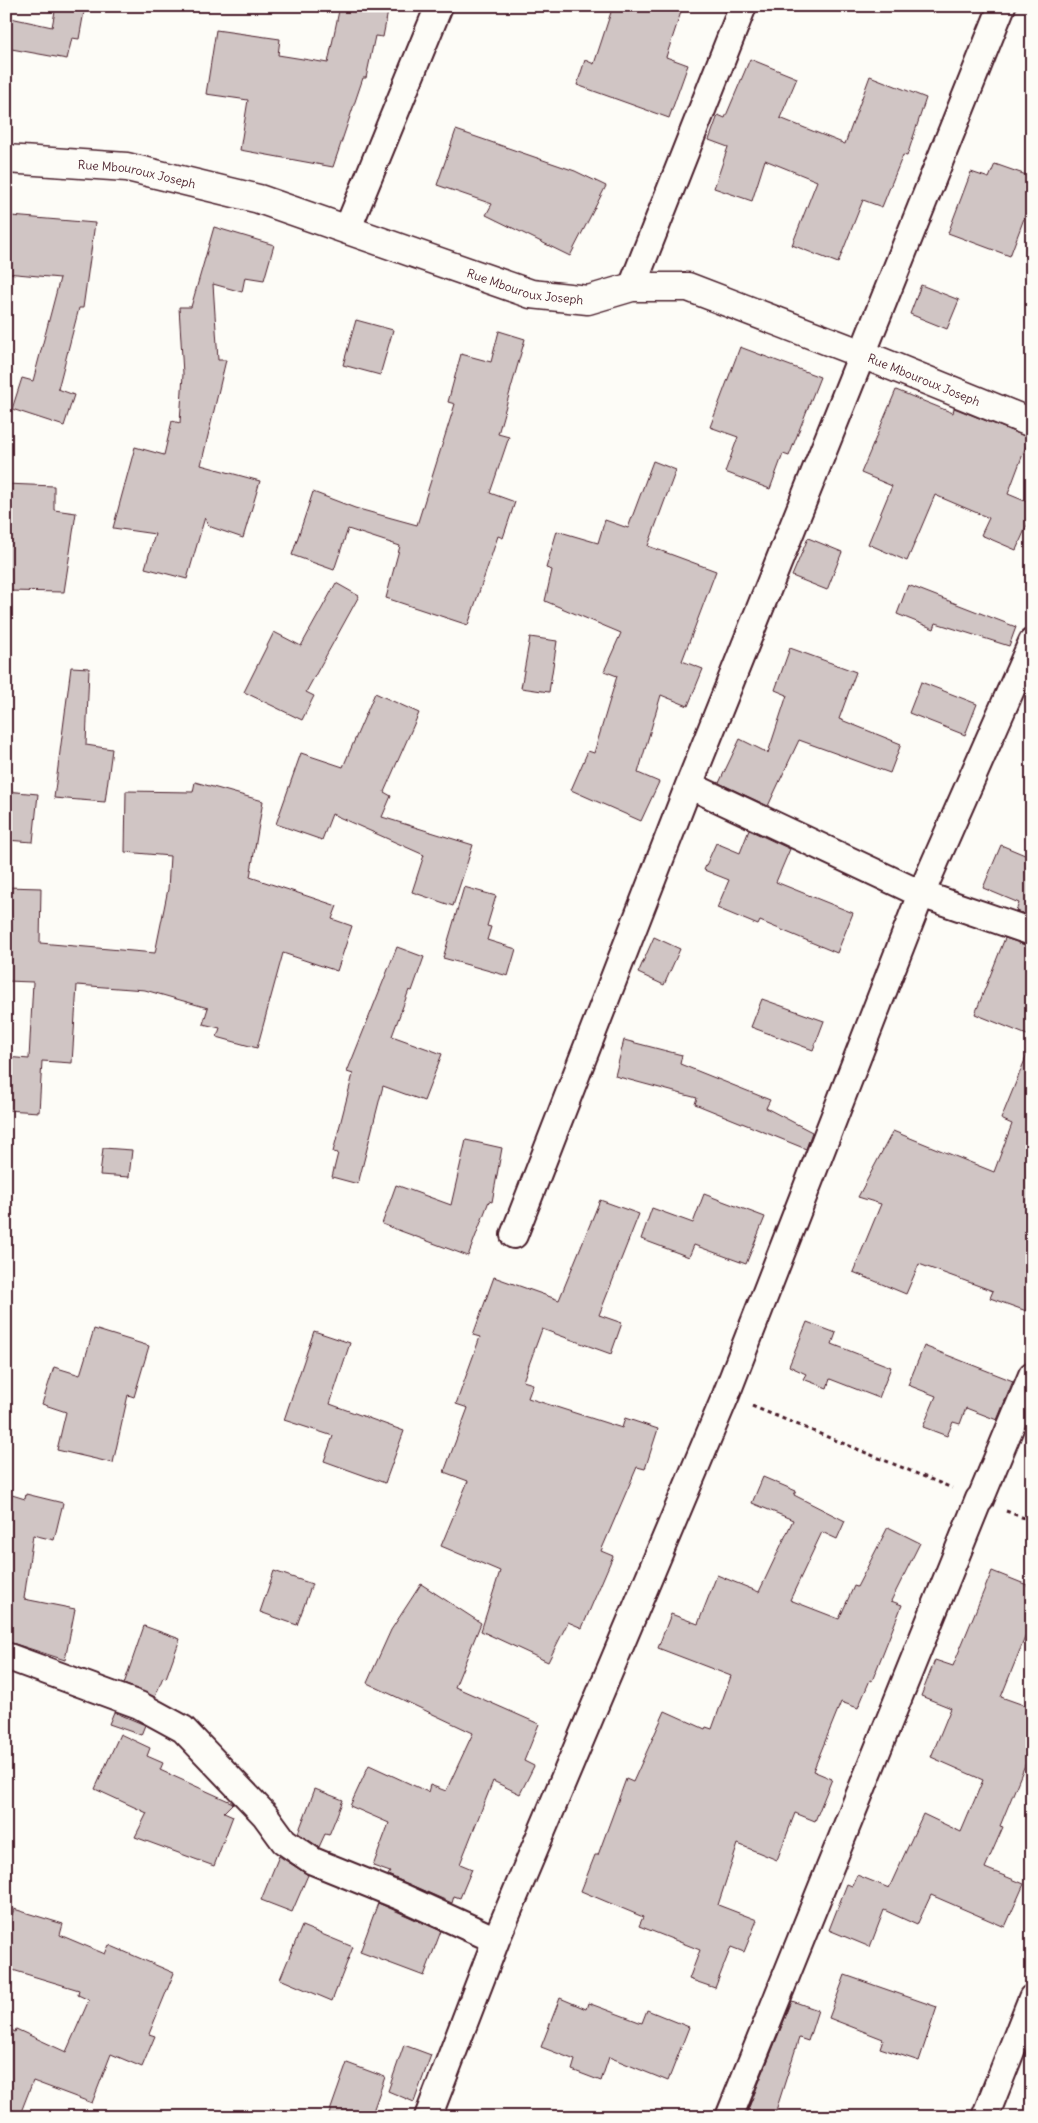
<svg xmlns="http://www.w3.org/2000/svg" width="1038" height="2123" font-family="Delius,sans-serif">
<rect width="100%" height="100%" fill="#fdfcf7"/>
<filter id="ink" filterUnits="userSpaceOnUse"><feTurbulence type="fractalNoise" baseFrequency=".02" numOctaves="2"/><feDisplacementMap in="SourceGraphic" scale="10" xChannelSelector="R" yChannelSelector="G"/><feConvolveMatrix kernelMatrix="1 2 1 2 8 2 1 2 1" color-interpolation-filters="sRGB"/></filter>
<g filter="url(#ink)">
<path fill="#d0c5c4" stroke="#4a1f2b" d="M 56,6 L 85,6 L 79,39 L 72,38 L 67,59 L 6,48 L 6,17 L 52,27 Z
M 340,6 L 389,6 L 383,37 L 375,36 L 366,78 L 363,78 L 333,167 L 240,150 L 248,100 L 206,94 L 216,30 L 280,39 L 278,55 L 328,63 Z
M 613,6 L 683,6 L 666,57 L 688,65 L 669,118 L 577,85 L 585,60 L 594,64 Z
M 750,59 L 797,78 L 780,118 L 845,144 L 870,76 L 926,98 L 907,156 L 903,155 L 882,207 L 863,200 L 838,263 L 792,245 L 817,181 L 765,160 L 752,201 L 714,188 L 728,147 L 709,140 L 718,115 L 725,118 Z
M 456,130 L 575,171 L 606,186 L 570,256 L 486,215 L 492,204 L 437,185 Z
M 995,164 L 1032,177 L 1032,197 L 1010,256 L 948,233 L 971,172 L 989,178 Z
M 11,216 L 95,223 L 83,308 L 79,308 L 58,389 L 74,395 L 64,426 L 12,409 L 22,378 L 33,381 L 60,278 L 6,273 Z
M 214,227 L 274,245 L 264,280 L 245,277 L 242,292 L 213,284 L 218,360 L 226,360 L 201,465 L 260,481 L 243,538 L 208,526 L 205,517 L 187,579 L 145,568 L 155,534 L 113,528 L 135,447 L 164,455 L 172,421 L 180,423 L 183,374 L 179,307 L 191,307 Z
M 921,285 L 959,300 L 947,329 L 910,314 Z
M 356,320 L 393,330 L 380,375 L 343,365 Z
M 499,331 L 525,339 L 498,434 L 509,437 L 490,493 L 515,502 L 503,538 L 498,536 L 468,625 L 386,598 L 400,546 L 348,529 L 334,570 L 292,555 L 313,492 L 355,508 L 417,525 L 455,404 L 448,402 L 461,354 L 491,362 Z
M 740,347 L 820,377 L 789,456 L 783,454 L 770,489 L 725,472 L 738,437 L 710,427 Z
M 896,390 L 953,413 L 954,408 L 1029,438 L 1008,494 L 1032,504 L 1032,514 L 1016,550 L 981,535 L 989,518 L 935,495 L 907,561 L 868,544 L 892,486 L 861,473 Z
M 653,461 L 676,470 L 648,546 L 716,571 L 682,661 L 703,669 L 688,706 L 661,695 L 638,773 L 659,782 L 641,821 L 571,790 L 588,751 L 594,753 L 617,676 L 604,671 L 621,633 L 545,601 L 552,570 L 546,568 L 557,531 L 598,543 L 605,520 L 628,528 Z
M 6,484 L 54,486 L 54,510 L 76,513 L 64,592 L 6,591 Z
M 808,538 L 842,552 L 827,590 L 792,576 Z
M 336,583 L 359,596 L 306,692 L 314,696 L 302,720 L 244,692 L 274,632 L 301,646 Z
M 908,585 L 1016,627 L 1009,646 L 936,623 L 934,629 L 897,614 Z
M 530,637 L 557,641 L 549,692 L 521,688 Z
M 790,648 L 856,672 L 839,719 L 901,744 L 890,773 L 799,740 L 768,806 L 719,783 L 740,739 L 768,753 L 787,695 L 775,690 Z
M 71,667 L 89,668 L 86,745 L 112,749 L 105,802 L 54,798 Z
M 921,682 L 977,704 L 965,735 L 909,713 Z
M 375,693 L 419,713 L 384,792 L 391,796 L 382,817 L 473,845 L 453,906 L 412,892 L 424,855 L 332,814 L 322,840 L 276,824 L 301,753 L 343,767 Z
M 195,782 L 263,801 L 250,877 L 337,906 L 332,919 L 352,926 L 337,971 L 283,953 L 257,1048 L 217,1037 L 220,1028 L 203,1024 L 208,1008 L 145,990 L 77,985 L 72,1063 L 42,1061 L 39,1112 L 6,1110 L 6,1057 L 29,1059 L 33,982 L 6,981 L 6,887 L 41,888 L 40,943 L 155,953 L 168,889 L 170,856 L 125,852 L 126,791 L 193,792 Z
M 6,791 L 38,794 L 33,842 L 6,840 Z
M 749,830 L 790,849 L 776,882 L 853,913 L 837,953 L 760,921 L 758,925 L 717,908 L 729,880 L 704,870 L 716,843 L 740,853 Z
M 1001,845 L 1032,858 L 1032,916 L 1016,911 L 1019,903 L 983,888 Z
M 464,887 L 496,896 L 487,926 L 491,927 L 487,940 L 516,949 L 508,976 L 443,958 Z
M 654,937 L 680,949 L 664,985 L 638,973 Z
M 1005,938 L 1032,947 L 1032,1037 L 975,1014 Z
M 397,947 L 424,957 L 412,991 L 409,990 L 392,1036 L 442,1054 L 424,1101 L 383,1086 L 358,1184 L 332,1177 L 338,1153 L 333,1152 L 353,1074 L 347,1072 Z
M 762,999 L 824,1021 L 813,1050 L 751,1027 Z
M 624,1040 L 682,1055 L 680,1064 L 770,1100 L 766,1108 L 812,1132 L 806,1149 L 695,1104 L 697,1098 L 615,1076 Z
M 1031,1045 L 1032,1313 L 990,1298 L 993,1291 L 919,1264 L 906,1294 L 853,1272 L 881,1204 L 858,1197 L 893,1131 L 994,1172 L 1012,1124 L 1001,1119 Z
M 466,1140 L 502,1148 L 492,1202 L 489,1201 L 468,1256 L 382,1224 L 396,1185 L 451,1205 Z
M 103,1148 L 132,1150 L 129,1177 L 100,1175 Z
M 704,1194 L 765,1217 L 746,1264 L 694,1245 L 689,1257 L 641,1239 L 652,1208 L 693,1223 Z
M 600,1200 L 639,1214 L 599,1315 L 622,1323 L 611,1354 L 542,1329 L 523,1381 L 533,1384 L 528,1398 L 622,1428 L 625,1418 L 658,1429 L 645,1469 L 637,1467 L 601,1551 L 613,1556 L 582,1628 L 568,1622 L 548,1662 L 481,1631 L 500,1571 L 441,1546 L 468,1481 L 444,1472 L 468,1408 L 456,1404 L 480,1337 L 473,1335 L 494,1277 L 559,1300 Z
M 807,1322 L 836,1333 L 832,1344 L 891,1367 L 879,1398 L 830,1379 L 827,1388 L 803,1379 L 806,1374 L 789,1366 Z
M 94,1329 L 149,1346 L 134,1397 L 128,1395 L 113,1463 L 57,1450 L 66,1412 L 42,1404 L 54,1367 L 80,1375 Z
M 314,1331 L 350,1343 L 330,1404 L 404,1431 L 385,1483 L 324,1461 L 333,1436 L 284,1420 Z
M 924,1346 L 1013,1381 L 997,1420 L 966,1408 L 960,1424 L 953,1422 L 947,1436 L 923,1427 L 936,1396 L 908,1385 Z
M 763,1477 L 796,1491 L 794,1495 L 845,1521 L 837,1539 L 822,1532 L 790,1600 L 839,1619 L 854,1586 L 857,1587 L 888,1527 L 920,1543 L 891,1601 L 902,1605 L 872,1681 L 870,1680 L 858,1708 L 841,1702 L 813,1771 L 832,1779 L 815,1821 L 795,1813 L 777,1860 L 738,1844 L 718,1905 L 757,1920 L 744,1952 L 731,1947 L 715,1988 L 689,1979 L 700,1950 L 639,1926 L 643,1917 L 581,1891 L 595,1855 L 598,1855 L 626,1779 L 633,1782 L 665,1711 L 705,1729 L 706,1727 L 712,1729 L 731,1676 L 658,1648 L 671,1614 L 698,1624 L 717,1575 L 759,1592 L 793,1520 L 752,1503 Z
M 26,1494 L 63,1503 L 54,1540 L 33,1535 L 24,1599 L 75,1609 L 65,1660 L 6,1641 L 6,1517 L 12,1495 L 25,1499 Z
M 274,1571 L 312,1584 L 297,1625 L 260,1612 Z
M 992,1571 L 1032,1587 L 1032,1620 L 1001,1697 L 1032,1708 L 1032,1748 L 1000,1826 L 1003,1827 L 985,1868 L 1024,1884 L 1005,1927 L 931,1895 L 917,1925 L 884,1910 L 870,1947 L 829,1930 L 847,1884 L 852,1886 L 857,1875 L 889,1888 L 923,1814 L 961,1832 L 983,1780 L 931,1757 L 951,1708 L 921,1696 L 935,1660 L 953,1666 Z
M 421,1584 L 481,1623 L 455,1687 L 539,1724 L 524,1761 L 534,1766 L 520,1794 L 493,1781 L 460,1864 L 472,1869 L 460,1898 L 454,1896 L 452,1903 L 388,1875 L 390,1872 L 373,1866 L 389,1823 L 350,1806 L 369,1765 L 428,1792 L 430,1785 L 446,1791 L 473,1733 L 367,1683 L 391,1630 Z
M 144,1626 L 180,1639 L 166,1678 L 163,1677 L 155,1697 L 124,1684 Z
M 114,1712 L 145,1725 L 141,1735 L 109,1724 Z
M 120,1734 L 150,1748 L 147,1756 L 163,1763 L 160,1770 L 233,1803 L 224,1812 L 233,1816 L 214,1866 L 135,1837 L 147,1813 L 95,1789 Z
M 315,1789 L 343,1800 L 329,1835 L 325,1834 L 319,1847 L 298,1833 Z
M 279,1856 L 308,1875 L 292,1912 L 261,1900 Z
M 378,1903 L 441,1931 L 424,1976 L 360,1952 Z
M 14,1909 L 63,1924 L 60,1935 L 105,1954 L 109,1945 L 174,1973 L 149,2034 L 155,2036 L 142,2067 L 111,2054 L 92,2103 L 33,2081 L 19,2117 L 6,2117 L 6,2027 L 15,2032 L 16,2029 L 66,2052 L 89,2000 L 78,1995 L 79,1990 L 6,1968 L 6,1934 Z
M 302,1926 L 353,1947 L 332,2001 L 280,1979 Z
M 845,1975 L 937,2007 L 919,2061 L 880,2048 L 883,2039 L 829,2018 Z
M 560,1998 L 586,2009 L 588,2003 L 642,2023 L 647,2010 L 689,2027 L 668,2081 L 609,2057 L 601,2081 L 572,2070 L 575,2060 L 541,2047 Z
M 792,2001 L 818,2010 L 808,2041 L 799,2038 L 774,2117 L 745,2117 Z
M 404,2045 L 431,2055 L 414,2102 L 388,2091 Z
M 347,2063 L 385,2077 L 371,2117 L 328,2117 Z"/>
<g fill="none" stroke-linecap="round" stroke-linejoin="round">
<defs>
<path id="street" d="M 347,230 L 439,6
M 632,287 L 743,6
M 689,785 L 921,894 L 1032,932
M 514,1235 L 689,785 L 1002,6
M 980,1500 L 1032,1375
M 6,1656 L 139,1705 L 183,1729 L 265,1815 L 284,1841 L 313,1861 L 402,1897 L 496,1940
M 428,2117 L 496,1940 L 726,1395 L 921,894 L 1032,642
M 729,2117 L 979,1499
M 985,2117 L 1032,1998"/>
<g id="secondary">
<path id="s1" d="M 6,159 L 127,167 L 259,199 L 531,294 L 588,300 L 632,287 L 688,287 L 862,354 L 1032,423"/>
</g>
</defs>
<use href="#street" stroke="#4a1f2b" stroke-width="30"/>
<use href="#secondary" stroke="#4a1f2b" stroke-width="31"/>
<path stroke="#4a1f2b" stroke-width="3" stroke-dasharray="4 4" stroke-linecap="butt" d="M 752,1406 L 952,1488
M 1006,1511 L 1032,1521"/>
<use href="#street" stroke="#fdfcf7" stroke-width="26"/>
<use href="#secondary" stroke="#fdfcf7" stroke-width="28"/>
</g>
</g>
<g text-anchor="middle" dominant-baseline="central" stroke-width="4" stroke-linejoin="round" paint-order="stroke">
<g font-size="12" fill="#4a1f2b" stroke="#fdfcf7">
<text stroke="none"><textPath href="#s1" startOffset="132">Rue Mbouroux Joseph</textPath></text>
<text stroke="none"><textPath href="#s1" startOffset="538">Rue Mbouroux Joseph</textPath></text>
<text stroke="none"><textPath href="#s1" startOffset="958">Rue Mbouroux Joseph</textPath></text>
</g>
</g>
<rect width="1038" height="2123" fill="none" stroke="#fdfcf7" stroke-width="25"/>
<rect x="12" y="12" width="1013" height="2098" fill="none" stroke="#4a1f2b" stroke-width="2" filter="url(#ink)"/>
</svg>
